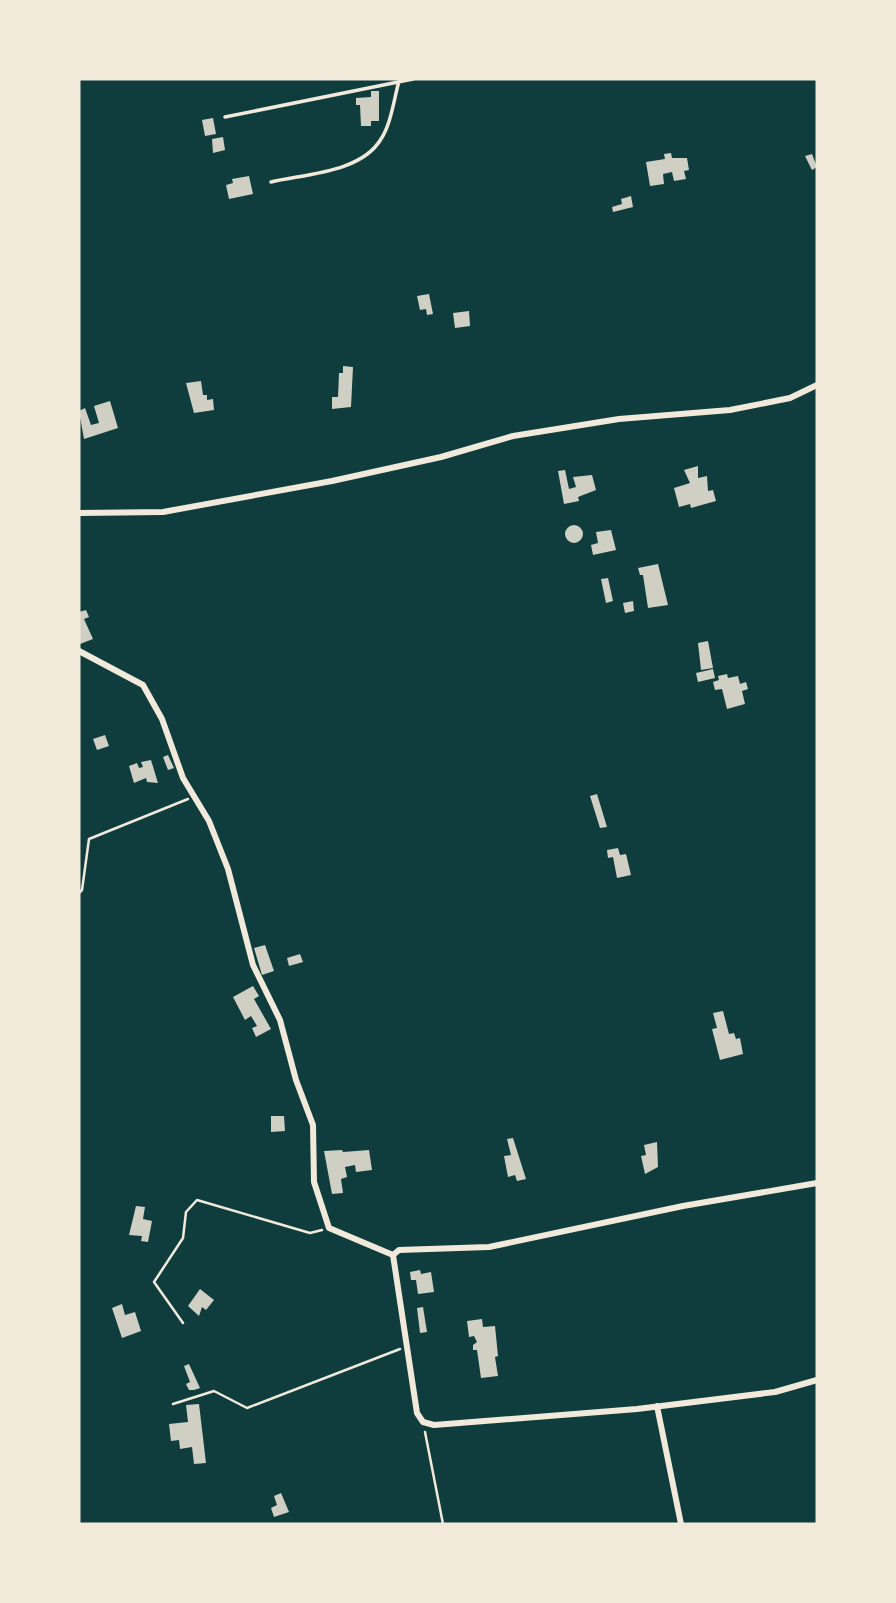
<svg xmlns="http://www.w3.org/2000/svg" width="896" height="1603" font-family="Karla,sans-serif">
<rect width="100%" height="100%" fill="#0f3d3e"/>
<path fill="#cfcfc3" d="M 371,91 L 379,91 L 379,121 L 371,121 L 371,126 L 361,126 L 360,105 L 356,105 L 356,98 L 371,97 Z
M 213,118 L 216,134 L 205,136 L 202,120 Z
M 223,137 L 225,150 L 213,153 L 212,139 Z
M 671,153 L 672,158 L 687,158 L 689,170 L 684,171 L 686,179 L 674,181 L 672,172 L 663,174 L 664,184 L 650,186 L 646,162 L 665,159 L 664,154 Z
M 812,154 L 817,167 L 812,170 L 805,156 Z
M 249,176 L 253,194 L 229,199 L 226,185 L 233,183 L 232,179 Z
M 631,196 L 633,207 L 613,212 L 612,207 L 622,204 L 621,199 Z
M 429,294 L 433,314 L 427,315 L 426,309 L 420,310 L 417,296 Z
M 469,311 L 470,326 L 455,328 L 453,313 Z
M 343,366 L 353,367 L 351,407 L 332,409 L 332,397 L 338,397 L 339,373 L 343,373 Z
M 201,381 L 203,395 L 207,395 L 207,400 L 213,399 L 214,410 L 194,413 L 186,383 Z
M 110,401 L 118,428 L 84,439 L 79,411 L 85,408 L 91,425 L 99,423 L 94,406 Z
M 698,466 L 698,478 L 707,476 L 708,491 L 713,490 L 716,501 L 691,508 L 690,504 L 679,507 L 674,488 L 690,483 L 684,470 Z
M 565,470 L 569,489 L 576,487 L 573,477 L 592,475 L 596,490 L 578,497 L 579,501 L 564,504 L 558,471 Z
M565 534a9 9 0 1 1 18 0a9 9 0 1 1-18 0Z
M 611,530 L 616,550 L 593,555 L 591,545 L 598,543 L 596,532 Z
M 658,564 L 668,605 L 648,608 L 643,575 L 640,575 L 638,568 Z
M 608,578 L 613,601 L 606,603 L 601,579 Z
M 633,601 L 634,611 L 625,613 L 623,603 Z
M 86,610 L 89,617 L 84,619 L 93,639 L 80,644 L 79,612 Z
M 708,641 L 713,668 L 701,670 L 698,643 Z
M 713,669 L 715,678 L 698,682 L 696,673 Z
M 727,674 L 728,678 L 738,676 L 740,684 L 746,682 L 748,689 L 742,691 L 745,704 L 727,709 L 722,689 L 715,690 L 713,682 L 719,680 L 718,676 Z
M 105,735 L 109,746 L 97,750 L 93,739 Z
M 168,755 L 174,768 L 168,770 L 163,757 Z
M 151,760 L 158,783 L 147,782 L 146,778 L 134,783 L 129,766 L 137,763 L 139,768 L 143,767 L 141,762 Z
M 597,794 L 607,827 L 600,828 L 590,796 Z
M 618,848 L 620,855 L 626,854 L 631,875 L 617,878 L 613,857 L 608,858 L 607,850 Z
M 265,945 L 274,971 L 262,975 L 254,948 Z
M 300,954 L 303,962 L 289,966 L 287,958 Z
M 253,986 L 259,996 L 254,999 L 271,1029 L 256,1037 L 252,1028 L 257,1026 L 251,1016 L 245,1020 L 233,997 Z
M 723,1011 L 729,1034 L 734,1033 L 736,1039 L 740,1038 L 743,1054 L 720,1060 L 712,1029 L 717,1028 L 713,1013 Z
M 271,1116 L 284,1116 L 285,1131 L 271,1132 Z
M 513,1138 L 526,1179 L 517,1181 L 515,1175 L 508,1177 L 504,1156 L 511,1155 L 507,1139 Z
M 657,1142 L 658,1167 L 645,1174 L 641,1156 L 646,1155 L 644,1145 Z
M 342,1150 L 343,1152 L 369,1150 L 372,1170 L 356,1172 L 355,1165 L 345,1167 L 347,1177 L 341,1179 L 343,1193 L 332,1194 L 324,1151 Z
M 136,1206 L 145,1207 L 143,1219 L 152,1221 L 148,1242 L 141,1241 L 142,1236 L 129,1235 Z
M 420,1270 L 421,1274 L 431,1272 L 434,1292 L 418,1294 L 416,1280 L 411,1280 L 410,1272 Z
M 200,1289 L 214,1300 L 206,1310 L 202,1307 L 199,1316 L 188,1306 Z
M 122,1304 L 125,1315 L 135,1312 L 141,1331 L 122,1338 L 112,1308 Z
M 423,1307 L 427,1332 L 420,1333 L 417,1308 Z
M 482,1319 L 483,1327 L 495,1326 L 498,1356 L 495,1357 L 498,1376 L 481,1378 L 477,1350 L 473,1350 L 473,1345 L 477,1342 L 474,1336 L 469,1337 L 467,1321 Z
M 189,1364 L 200,1388 L 194,1390 L 189,1390 L 186,1384 L 190,1382 L 184,1366 Z
M 199,1404 L 206,1463 L 194,1464 L 192,1447 L 180,1449 L 179,1440 L 171,1441 L 169,1424 L 188,1422 L 186,1405 Z
M 281,1493 L 289,1512 L 274,1517 L 271,1508 L 277,1505 L 274,1496 Z"/>
<g fill="none" stroke-linecap="round" stroke-linejoin="round">
<path stroke="#f1e9da" stroke-width="2.5" d="M 79,893 L 82,890 L 89,839 L 188,799
M 183,1323 L 154,1282 L 183,1238 L 186,1212 L 197,1200 L 310,1233 L 322,1230
M 173,1404 L 214,1391 L 247,1408 L 400,1349
M 425,1432 L 443,1524"/>
<path stroke="#f1e9da" stroke-width="3.5" d="M 225,117 L 413,79
M 271,182 C 304,174 361,173 381,139 C 391,124 394,99 399,81"/>
<path stroke="#f1e9da" stroke-width="6" d="M 79,513 L 163,512 L 332,481 L 441,457 L 513,436 L 619,419 L 730,410 L 790,398 L 817,385
M 79,651 L 143,685 L 162,719 L 183,778 L 209,821 L 228,869 L 253,965 L 280,1020 L 296,1080 L 313,1125 L 314,1182 L 329,1228 L 393,1255 L 417,1413 L 423,1422 L 434,1425 L 637,1409 L 775,1392 L 817,1380
M 393,1255 L 399,1250 L 489,1247 L 683,1206 L 817,1183
M 657,1406 L 681,1524"/>
</g>
<rect width="896" height="1603" fill="none" stroke="#f1e9da" stroke-width="161"/>
</svg>
